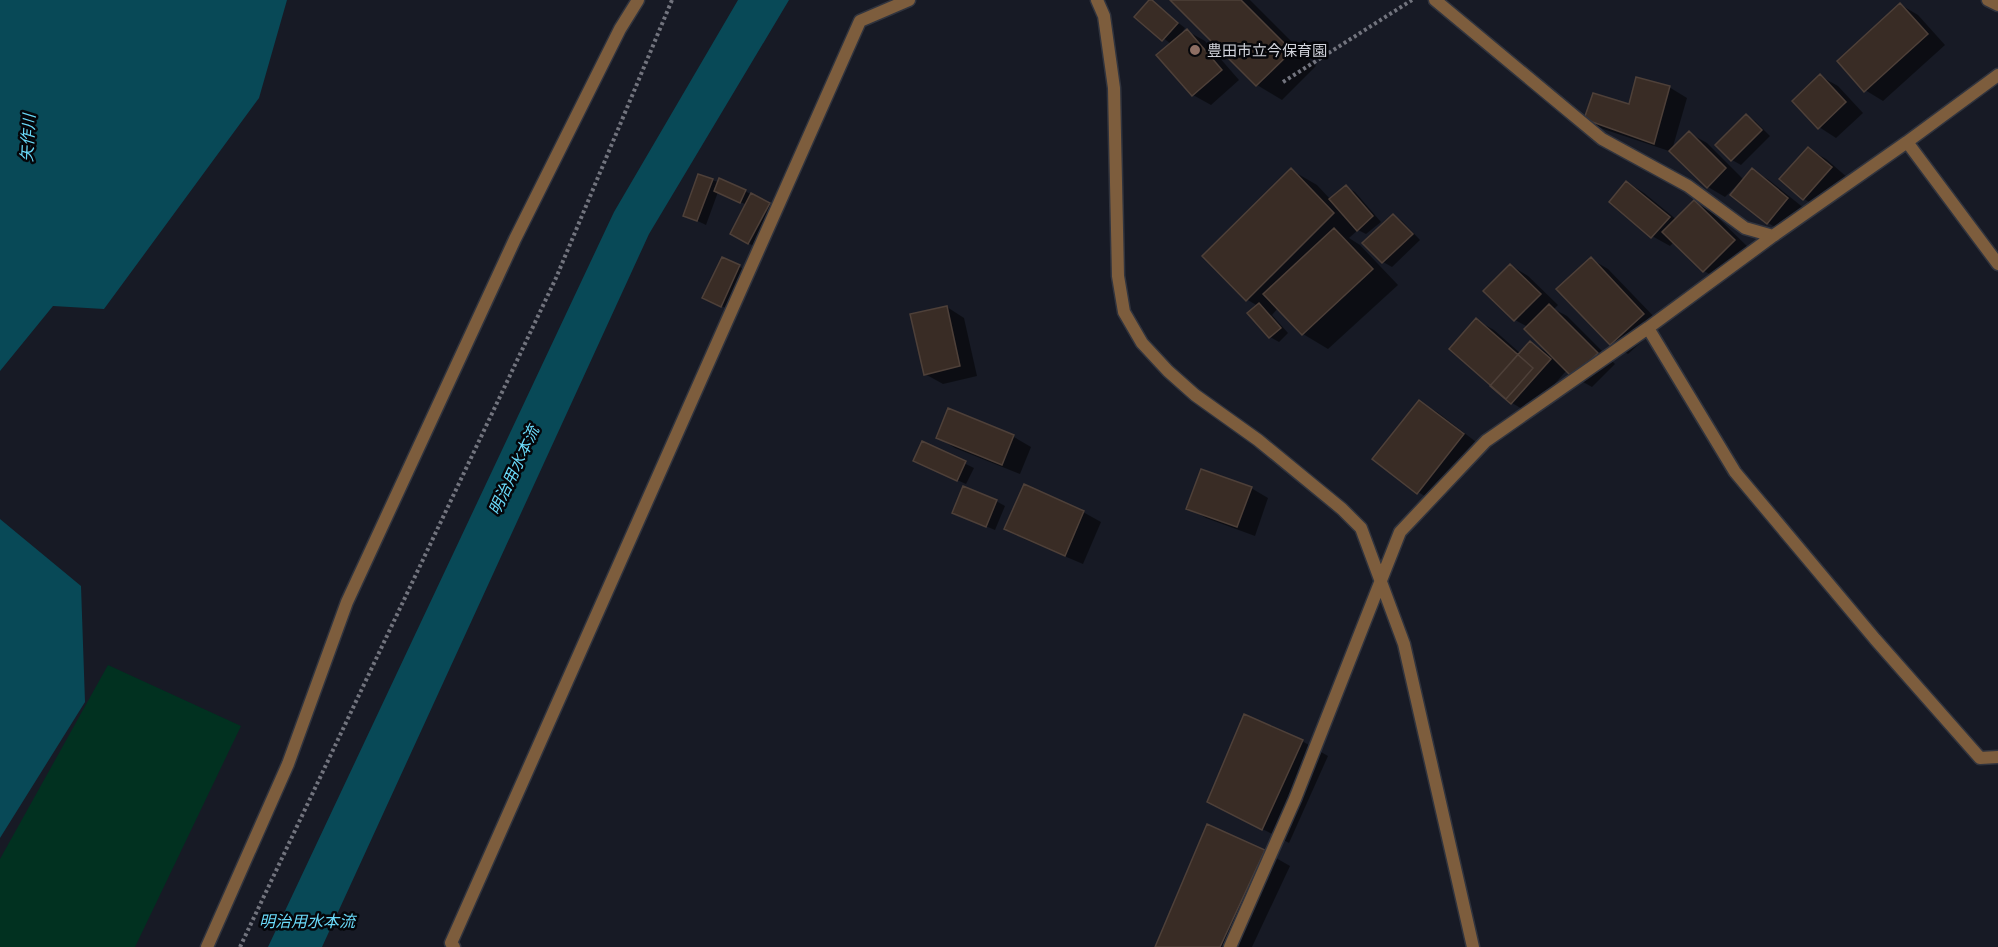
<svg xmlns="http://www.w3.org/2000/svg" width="1998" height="947" font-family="Commissioner,'Noto Sans JP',sans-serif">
<rect width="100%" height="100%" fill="#171a25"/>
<path fill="#013120" d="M 108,665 L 241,726 L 135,947 L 0,947 L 0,859 Z"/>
<path fill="#084957" d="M 0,0 L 287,0 L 259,98 L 104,309 L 53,306 L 0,371 Z
M 738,0 L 789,0 L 649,234 L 322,947 L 268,947 L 614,212 Z
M 0,519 L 81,586 L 85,702 L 0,838 Z"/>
<path fill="#0007" d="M 1172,0 L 1250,0 L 1316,66 L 1282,100 L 1257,85 Z
M 1150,1 L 1185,28 L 1181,34 L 1182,35 L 1187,31 L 1205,41 L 1239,80 L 1211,105 L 1193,95 L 1171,44 L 1136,17 Z
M 1901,5 L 1918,15 L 1945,45 L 1883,101 L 1865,90 Z
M 1820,76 L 1838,86 L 1863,113 L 1836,138 L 1819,127 Z
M 1669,87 L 1687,98 L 1672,150 L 1689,133 L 1707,143 L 1744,180 L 1752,170 L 1769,180 L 1805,209 L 1785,233 L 1768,223 L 1739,183 L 1725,197 L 1708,187 L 1672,152 L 1603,129 L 1586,119 L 1630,106 Z
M 1746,116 L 1755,121 L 1770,136 L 1741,165 L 1732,160 Z
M 1808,149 L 1826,159 L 1848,178 L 1821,209 L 1804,199 Z
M 1291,170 L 1317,185 L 1331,200 L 1346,187 L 1355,192 L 1381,222 L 1366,234 L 1358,230 L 1349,238 L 1360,245 L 1398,285 L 1328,349 L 1303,334 L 1278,308 L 1272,315 L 1288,333 L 1279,342 L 1270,337 L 1249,314 L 1258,306 L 1246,299 Z
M 712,180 L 745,191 L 777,209 L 757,248 L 732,234 L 747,205 L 718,192 L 706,225 L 685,215 Z
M 1627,182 L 1644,193 L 1677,220 L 1694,202 L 1712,212 L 1752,251 L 1722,281 L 1704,271 L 1674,242 L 1670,246 L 1652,236 Z
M 1394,216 L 1402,221 L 1420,240 L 1392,267 L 1383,262 L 1365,243 Z
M 723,259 L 748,271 L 730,310 L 713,302 Z
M 1591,259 L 1608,269 L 1661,324 L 1628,354 L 1611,344 L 1558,289 Z
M 1510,265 L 1528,276 L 1558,305 L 1554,309 L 1567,316 L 1615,364 L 1592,387 L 1574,377 L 1567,370 L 1529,413 L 1512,403 L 1476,320 L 1494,330 L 1520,353 L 1530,342 L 1548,353 L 1528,327 L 1515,320 L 1485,291 Z
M 947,307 L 964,318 L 977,376 L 943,384 L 925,374 Z
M 1419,402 L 1437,412 L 1480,445 L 1436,503 L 1418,492 L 1374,459 Z
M 949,410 L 1014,437 L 1031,447 L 1020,474 L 955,448 L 937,437 Z
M 923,443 L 974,468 L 966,484 L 923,465 Z
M 1251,488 L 1268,498 L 1255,536 L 1206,518 L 1188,508 Z
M 996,501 L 1005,506 L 995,530 L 954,513 Z
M 1083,512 L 1101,522 L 1083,564 L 1024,539 L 1006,529 Z
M 1302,741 L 1328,756 L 1289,843 L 1209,801 Z
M 1264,851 L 1290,866 L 1252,947 L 1157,947 Z"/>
<path fill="#392c25" stroke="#4e4039" stroke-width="1.5" d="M 1149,0 L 1152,0 L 1178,23 L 1162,41 L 1134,17 Z
M 1170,0 L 1241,0 L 1292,51 L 1256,86 Z
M 1900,3 L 1928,34 L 1864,92 L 1837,61 Z
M 1187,29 L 1222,70 L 1192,96 L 1156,55 Z
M 1820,74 L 1846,102 L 1818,129 L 1792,101 Z
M 1636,77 L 1670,86 L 1654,144 L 1584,119 L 1593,93 L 1629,104 Z
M 1746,114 L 1762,130 L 1731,161 L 1715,145 Z
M 1689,131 L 1726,168 L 1707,188 L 1669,151 Z
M 1808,147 L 1832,167 L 1803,200 L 1779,179 Z
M 1291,168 L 1334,213 L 1246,301 L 1202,256 Z
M 1752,168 L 1788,198 L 1767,224 L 1730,195 Z
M 698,174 L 713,179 L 697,221 L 683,216 Z
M 719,178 L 746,190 L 740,203 L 714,191 Z
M 1626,181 L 1670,217 L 1651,238 L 1609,202 Z
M 1346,185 L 1373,216 L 1357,231 L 1329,199 Z
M 751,193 L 770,203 L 748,244 L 730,234 Z
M 1694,200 L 1735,240 L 1703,272 L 1662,232 Z
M 1393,214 L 1413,234 L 1382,263 L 1362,243 Z
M 1334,228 L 1373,269 L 1302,335 L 1263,294 Z
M 722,257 L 740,265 L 721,307 L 702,298 Z
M 1591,257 L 1644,314 L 1610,345 L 1556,289 Z
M 1510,264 L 1541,294 L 1514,321 L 1483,291 Z
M 1259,303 L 1281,328 L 1269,338 L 1247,313 Z
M 1549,304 L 1598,353 L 1573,378 L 1524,329 Z
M 947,306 L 960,366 L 924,375 L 910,314 Z
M 1476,318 L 1533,368 L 1506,399 L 1449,349 Z
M 1530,341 L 1551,359 L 1511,404 L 1490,386 Z
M 1419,400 L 1464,434 L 1417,494 L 1372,459 Z
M 948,408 L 1014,435 L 1002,465 L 936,438 Z
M 922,441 L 966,461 L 957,481 L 913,461 Z
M 1201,469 L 1252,487 L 1237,527 L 1186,509 Z
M 1024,484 L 1084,511 L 1065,556 L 1004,529 Z
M 963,486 L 997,500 L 986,527 L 952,513 Z
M 1244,714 L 1303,740 L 1262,830 L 1207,802 Z
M 1207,824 L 1265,850 L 1220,947 L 1155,947 Z"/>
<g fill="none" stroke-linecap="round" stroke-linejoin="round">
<defs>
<path id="street" d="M 1097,0 L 1104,16 L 1114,88 L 1118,276 L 1124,312 L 1142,343 L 1168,371 L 1195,395 L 1258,440 L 1342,509 L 1361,528 L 1404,644 L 1473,947
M 1435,0 L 1602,139 L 1688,186 L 1745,228 L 1773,236
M 1988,0 L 1998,5
M 1907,142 L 1998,264
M 1648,328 L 1735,472 L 1875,639 L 1980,758 L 1998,757
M 207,947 L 288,764 L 347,602 L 515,239 L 620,29 L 638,0
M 454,947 L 451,943 L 860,21 L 909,0
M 1230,947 L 1295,799 L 1400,532 L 1486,441 L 1648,328 L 1773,236 L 1907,142 L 1998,75"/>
</defs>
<use href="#street" stroke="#31343e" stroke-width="15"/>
<path stroke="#72747e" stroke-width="4" stroke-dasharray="3 3" stroke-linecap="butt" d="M 1283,82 L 1412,0
M 240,947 L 556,278 L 672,0"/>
<use href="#street" stroke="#7d5d3d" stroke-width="12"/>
</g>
<circle fill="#8d6e63" stroke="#05060a" stroke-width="2" cx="1195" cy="50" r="6"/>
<g text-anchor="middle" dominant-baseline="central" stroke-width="5" stroke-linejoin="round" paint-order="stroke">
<g font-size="15" fill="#d0d2da" stroke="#05060a" text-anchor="start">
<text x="1207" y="50">豊田市立今保育園</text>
</g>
<g font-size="16" font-style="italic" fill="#6adaf9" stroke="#05060a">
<text transform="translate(27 138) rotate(-87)">矢作川</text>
<text transform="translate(513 470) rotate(-65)">明治用水本流</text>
<text x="307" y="920">明治用水本流</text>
</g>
</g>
</svg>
